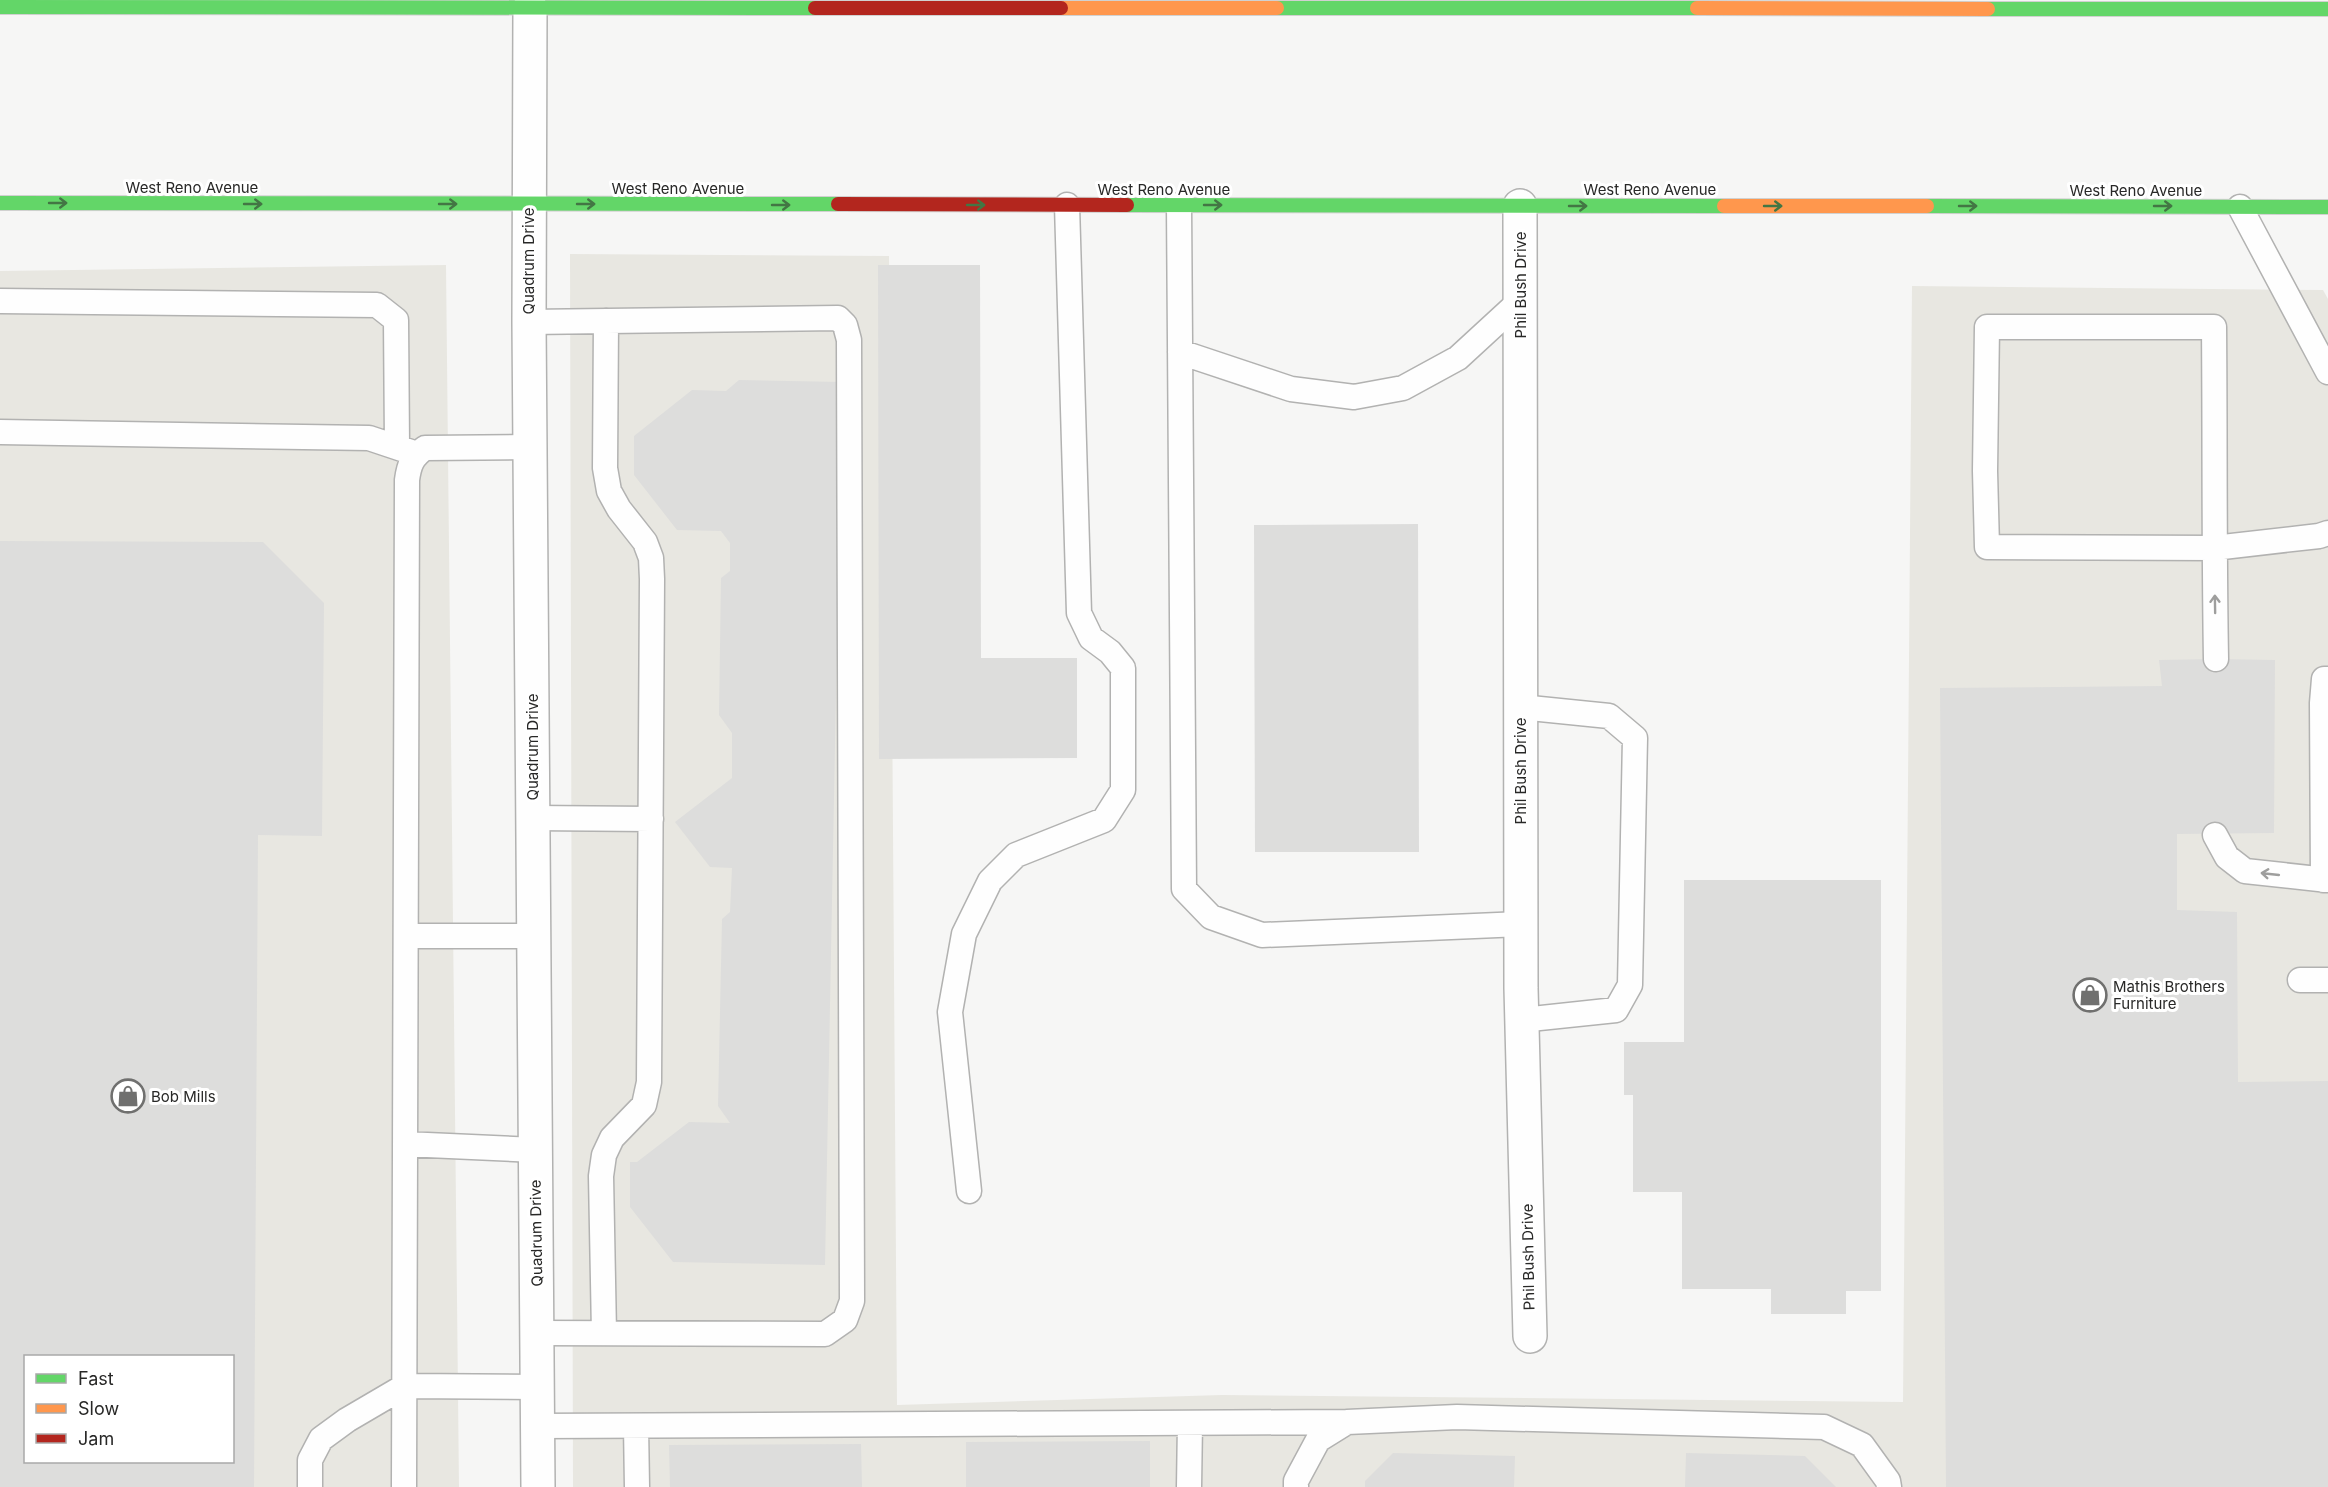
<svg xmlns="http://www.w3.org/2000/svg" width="2328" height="1487" font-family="Inter,sans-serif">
<rect width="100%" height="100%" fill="#f6f6f5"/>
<path fill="#e8e7e1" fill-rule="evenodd" d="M 570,254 L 889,256 L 897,1405 L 1222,1395 L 1903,1402 L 1912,286 L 2323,290 L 2328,299 L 2328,1487 L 573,1487 Z
M 446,265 L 459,1487 L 0,1487 L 0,271 ZM 26,1356 L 232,1356 L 232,1462 L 26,1462 Z"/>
<path fill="#dddddc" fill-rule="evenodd" d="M 878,265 L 980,265 L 981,658 L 1077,658 L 1077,758 L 879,759 Z
M 739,380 L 842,382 L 825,1265 L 673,1262 L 630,1207 L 630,1162 L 637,1162 L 689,1122 L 730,1123 L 718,1106 L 722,919 L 730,912 L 732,868 L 710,867 L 675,822 L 732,778 L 732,733 L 719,715 L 721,578 L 730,571 L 730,543 L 721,531 L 677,530 L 634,475 L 634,436 L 692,390 L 726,391 Z
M 1418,524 L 1419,852 L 1255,852 L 1254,525 Z
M 0,541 L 263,542 L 324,603 L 322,836 L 258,835 L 254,1487 L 0,1487 ZM 26,1356 L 232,1356 L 232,1462 L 26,1462 Z
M 2216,659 L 2275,660 L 2274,833 L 2177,834 L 2177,910 L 2237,912 L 2238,1082 L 2328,1081 L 2328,1487 L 1946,1487 L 1940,688 L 2162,686 L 2159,660 Z
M 1684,880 L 1881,880 L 1881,1291 L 1846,1291 L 1846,1314 L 1771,1314 L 1771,1289 L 1682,1289 L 1682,1192 L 1633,1192 L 1633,1095 L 1624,1095 L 1624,1042 L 1684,1042 Z
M 1150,1441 L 1150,1487 L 966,1487 L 966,1442 Z
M 861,1444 L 862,1487 L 670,1487 L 669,1445 Z
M 1393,1453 L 1515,1456 L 1514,1487 L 1365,1487 L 1365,1481 Z
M 1686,1453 L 1805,1456 L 1836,1487 L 1685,1487 Z"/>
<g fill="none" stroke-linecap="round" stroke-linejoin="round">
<defs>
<path id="lane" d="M 1179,205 L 1184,889 L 1211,917 L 1262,935 L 1521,924
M 2240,207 L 2328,372
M 0,301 L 377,305 L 396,320 L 397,446
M 529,322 L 838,318 L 845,325 L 849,340 L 852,1301 L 845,1320 L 825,1334 L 537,1333
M 1180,352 L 1291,389 L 1354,397 L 1403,388 L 1458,358 L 1520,301
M 0,432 L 369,438 L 411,452
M 2216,659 C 2214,548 2215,438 2214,327 L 1987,327 L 1985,471 L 1987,547 L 2214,548 L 2319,536 L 2328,533
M 1520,707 L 1609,716 L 1635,738 L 1630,985 L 1616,1010 L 1522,1020
M 533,818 L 651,819
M 2215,835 L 2227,857 L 2245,871 L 2328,880
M 2323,880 L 2322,703 L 2324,679 L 2328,679
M 406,936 L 533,936
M 2300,980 L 2328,980
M 405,1144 L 535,1150
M 969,1191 L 950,1012 L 964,934 L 990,881 L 1016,855 L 1104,820 L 1123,790 L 1123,668 L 1110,652 L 1091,638 L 1079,613 L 1067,205
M 604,1333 L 601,1176 L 604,1155 L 612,1138 L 644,1105 L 649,1082 L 652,579 L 651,558 L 645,542 L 619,509 L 609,491 L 605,468 L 606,321
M 537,1426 L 1347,1422
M 636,1426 L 637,1487
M 310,1487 L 310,1460 L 321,1439 L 347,1420 L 405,1386 L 537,1387
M 404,1487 L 407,480 C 409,465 412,457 425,448 L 530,447
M 1189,1487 L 1190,1423
M 1296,1487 L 1296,1481 L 1318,1440 L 1347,1422 L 1457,1417 L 1824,1427 L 1862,1445 L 1888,1481 L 1889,1487"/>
<path id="street" d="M 530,7 L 529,322 L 538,1487
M 1520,206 L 1521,988 L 1530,1336"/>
<path id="fast" d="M 0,7 L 815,8
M 1277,8 L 1697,8
M 1988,9 L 2328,9
M 0,203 L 838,204
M 1127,205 L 1724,206
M 1927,206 L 2328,207"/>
<path id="slow" d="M 1061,8 L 1277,8
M 1697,8 L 1988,9
M 1724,206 L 1927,206"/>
<path id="jam" d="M 815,8 L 1061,8
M 838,204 L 1127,205"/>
</defs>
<use href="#lane" stroke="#b2b2b1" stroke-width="27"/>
<use href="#street" stroke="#b2b2b1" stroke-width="36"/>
<use href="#fast" stroke="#d1d1d0" stroke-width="16"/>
<use href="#slow" stroke="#d1d1d0" stroke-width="16"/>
<use href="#jam" stroke="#d1d1d0" stroke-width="16"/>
<use href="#lane" stroke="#fefefe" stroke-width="24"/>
<use href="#street" stroke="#fefefe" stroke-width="33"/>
<use href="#fast" stroke="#63d668" stroke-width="14"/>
<use href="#slow" stroke="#ff974d" stroke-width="14"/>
<use href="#jam" stroke="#b3261e" stroke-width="14"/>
</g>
<defs><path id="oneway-shaft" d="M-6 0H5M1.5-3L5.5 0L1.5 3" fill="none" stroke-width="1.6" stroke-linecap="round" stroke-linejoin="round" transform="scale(1.5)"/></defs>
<g stroke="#437644">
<use href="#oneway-shaft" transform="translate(58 203)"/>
<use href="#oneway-shaft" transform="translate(253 204)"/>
<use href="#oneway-shaft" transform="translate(448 204)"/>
<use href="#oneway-shaft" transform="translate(586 204)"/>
<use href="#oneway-shaft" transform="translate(781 205)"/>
<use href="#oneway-shaft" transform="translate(976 205)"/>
<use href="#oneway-shaft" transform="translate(1213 205)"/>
<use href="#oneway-shaft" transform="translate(1578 206)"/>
<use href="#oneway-shaft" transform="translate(1773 206)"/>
<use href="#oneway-shaft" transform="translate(1968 206)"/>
<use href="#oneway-shaft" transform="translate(2163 206)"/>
</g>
<g stroke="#9e9e9d">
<use href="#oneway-shaft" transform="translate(2215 604) rotate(-91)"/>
<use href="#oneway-shaft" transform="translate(2270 874) rotate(-174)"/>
</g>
<defs>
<symbol id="shop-ring" viewBox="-11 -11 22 22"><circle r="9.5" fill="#fff" stroke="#70706f" stroke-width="1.5"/><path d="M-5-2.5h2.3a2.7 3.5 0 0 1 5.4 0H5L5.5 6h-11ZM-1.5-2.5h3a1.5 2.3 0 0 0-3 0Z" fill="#70706f"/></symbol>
</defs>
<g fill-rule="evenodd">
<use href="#shop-ring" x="2071" y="976" width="38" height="38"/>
<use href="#shop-ring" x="109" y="1077" width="38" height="38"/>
</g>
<g text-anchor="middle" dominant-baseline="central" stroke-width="6" stroke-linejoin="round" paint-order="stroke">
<g font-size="15" fill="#282827" stroke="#fff">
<text x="192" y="187">West Reno Avenue</text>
<text x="678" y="188">West Reno Avenue</text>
<text x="1164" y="189">West Reno Avenue</text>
<text x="1650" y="189">West Reno Avenue</text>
<text x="2136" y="190">West Reno Avenue</text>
<text transform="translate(528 261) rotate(-90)">Quadrum Drive</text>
<text transform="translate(1520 285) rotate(-90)">Phil Bush Drive</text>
<text transform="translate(532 747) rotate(-90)">Quadrum Drive</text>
<text transform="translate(1520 771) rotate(-90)">Phil Bush Drive</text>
<text transform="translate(536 1233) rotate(-91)">Quadrum Drive</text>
<text transform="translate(1528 1257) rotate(-91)">Phil Bush Drive</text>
</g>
<g font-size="15" fill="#282827" stroke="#fff" text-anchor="start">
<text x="2113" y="986">Mathis Brothers<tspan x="2113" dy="17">Furniture</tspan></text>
<text x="151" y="1096">Bob Mills</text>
</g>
</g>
<rect x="24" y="1355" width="210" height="108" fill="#ffffff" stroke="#a9a9a9" stroke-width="1.5"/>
<rect x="36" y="1374" width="30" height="9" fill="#63d668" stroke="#a9a9a9" stroke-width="1.5"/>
<text x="78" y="1385" font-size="18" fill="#282827">Fast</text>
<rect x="36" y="1404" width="30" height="9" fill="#ff974d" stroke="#a9a9a9" stroke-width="1.5"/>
<text x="78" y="1415" font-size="18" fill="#282827">Slow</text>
<rect x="36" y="1434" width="30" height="9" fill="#b3261e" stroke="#a9a9a9" stroke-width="1.5"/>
<text x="78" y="1445" font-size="18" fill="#282827">Jam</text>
</svg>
